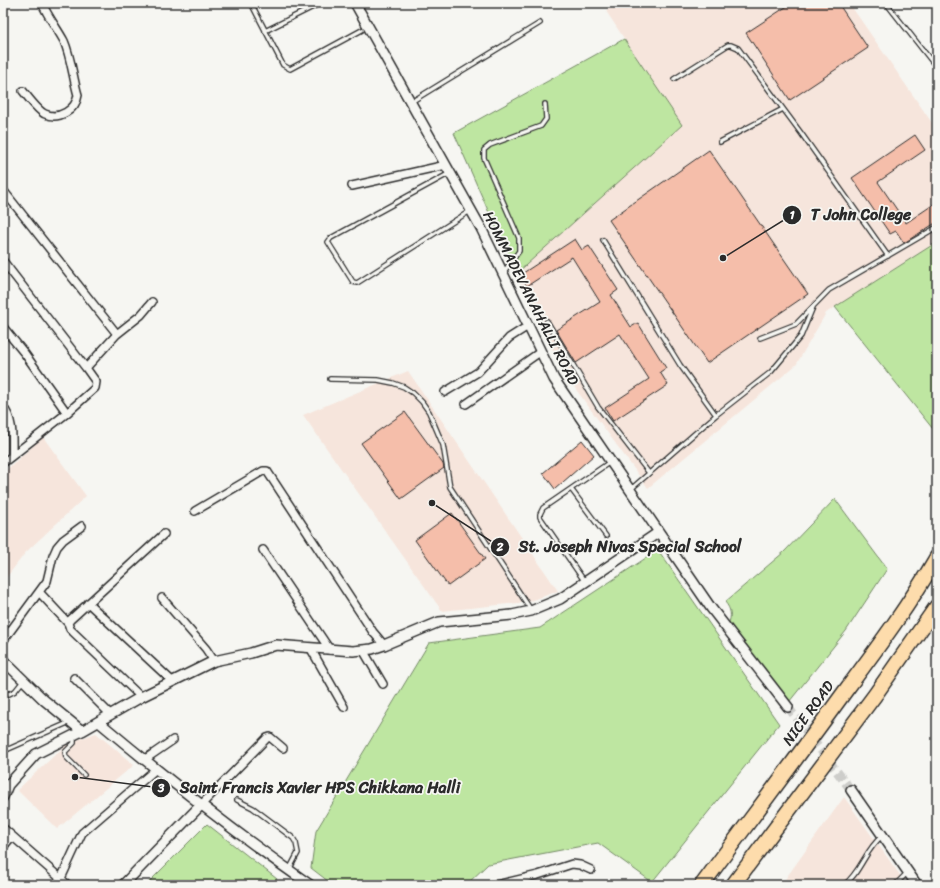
<svg xmlns="http://www.w3.org/2000/svg" width="940" height="888" font-family="Sriracha,sans-serif">
<rect width="100%" height="100%" fill="#f6f6f2"/>
<filter id="ink" filterUnits="userSpaceOnUse"><feTurbulence type="fractalNoise" baseFrequency=".025" numOctaves="2"/><feDisplacementMap in="SourceGraphic" scale="8" xChannelSelector="R" yChannelSelector="G"/><feConvolveMatrix kernelMatrix="1 2 1 2 8 2 1 2 1" color-interpolation-filters="sRGB"/></filter>
<g filter="url(#ink)">
<path fill="#f6e5dc" d="M 617,3 L 849,3 L 937,130 L 937,242 L 826,313 L 796,365 L 648,488 L 564,373 L 516,274 L 681,125 L 606,11 Z
M 408,371 L 558,591 L 528,602 L 442,611 L 303,415 Z
M 43,437 L 86,496 L 26,552 L 3,582 L 3,473 Z
M 96,733 L 134,765 L 57,829 L 17,790 L 67,744 Z
M 844,797 L 907,885 L 781,885 Z"/>
<path fill="#bee6a1" stroke="#748866" d="M 624,39 L 682,125 L 516,274 L 454,133 Z
M 937,242 L 937,434 L 835,307 Z
M 835,499 L 887,569 L 846,631 L 789,702 L 728,625 C 732,616 731,609 725,602 L 784,552 Z
M 658,550 L 779,724 L 652,882 L 598,843 L 488,864 L 466,885 L 333,885 L 311,868 L 316,831 L 429,643 L 540,628 Z
M 207,824 L 277,879 L 273,885 L 146,885 Z"/>
<path fill="#f5beaa" stroke="#2b2b2b" d="M 792,3 L 838,3 L 868,48 L 790,100 L 746,33 Z
M 915,135 L 925,150 L 878,182 L 906,223 L 937,202 L 937,222 L 904,243 L 896,231 L 890,234 L 852,178 Z
M 709,150 L 808,294 L 707,363 L 609,220 Z
M 575,239 L 582,250 L 589,246 L 618,290 L 611,295 L 619,308 L 631,327 L 638,323 L 666,368 L 660,372 L 668,385 L 613,421 L 605,408 L 649,379 L 620,334 L 576,363 L 556,330 L 600,302 L 572,257 L 527,286 L 520,275 Z
M 405,412 L 443,464 L 444,468 L 401,499 L 361,443 Z
M 582,440 L 594,455 L 555,489 L 543,473 Z
M 452,513 L 485,559 L 448,586 L 415,540 Z"/>
<g fill="none" stroke-linecap="round" stroke-linejoin="round">
<path stroke="#cdcdca" stroke-width="9" stroke-dasharray="9 4.5" stroke-linecap="butt" d="M 788,707 L 851,790"/>
<defs>
<path id="service" d="M 251,3 L 283,65 L 290,69 L 362,30
M 886,3 L 937,68
M 265,31 L 321,3
M 674,79 L 728,45 L 731,45 L 738,48 L 801,133 L 888,256
M 411,102 L 540,23
M 720,142 L 783,109
M 450,173 L 331,238 L 328,242 L 353,282 L 357,283 L 470,211
M 603,240 L 680,365 L 716,415 L 771,372 L 801,336 L 813,307
M 503,273 L 519,251 L 519,238 L 484,158 L 484,150 L 490,145 L 541,126 L 546,119 L 545,104
M 547,321 L 598,407 L 649,473
M 760,338 L 796,324 L 829,290 L 937,227
M 330,379 L 378,380 L 393,383 L 404,387 L 413,393 L 422,402 L 429,412 L 443,445 L 450,487 L 531,610
M 571,489 L 606,536
M 631,489 L 716,415
M 585,582 L 540,517 L 540,514 L 543,508 L 610,462
M 3,691 L 9,694 L 15,691 L 23,681
M 74,736 L 74,743 L 65,752 L 66,757 L 84,775
M 4,751 L 70,722
M 237,800 L 253,808 L 293,838 L 296,843 L 298,853 L 289,870
M 844,885 C 861,872 865,850 882,836
M 895,885 L 908,872"/>
<path id="minor" d="M 23,91 C 28,97 38,111 45,114 C 59,120 76,110 78,95 C 73,78 71,57 64,41 C 57,28 48,17 42,3
M 352,186 L 446,165
M 3,190 L 117,334
M 3,261 L 86,368 L 96,382 L 95,388 L 67,413 L 3,463
M 3,327 L 25,354 L 67,413
M 86,368 L 117,334 L 141,315 L 152,302
M 445,392 L 478,372 L 509,338 L 528,326
M 466,404 L 540,352
M 3,407 C 14,420 12,439 12,455
M 195,511 L 263,471 L 267,471 L 373,632 L 384,645
M 263,550 L 330,650
M 40,593 L 68,623
M 162,598 L 206,649 L 214,661
M 88,603 L 172,681
M 3,641 L 47,581 L 53,556 L 57,547 L 63,540 L 82,526
M 311,649 L 344,707
M 363,650 L 383,684
M 74,678 L 111,715
M 141,697 L 70,629 L 68,623 L 70,620 L 164,534
M 144,760 L 173,740
M 201,805 L 267,738 L 270,737 L 283,748
M 3,828 L 68,885
M 3,847 L 12,836
M 58,885 L 82,833 L 156,769
M 496,885 L 538,875 L 572,864 L 580,865 L 591,870"/>
<path id="tertiary" d="M 355,3 L 481,228 L 554,379 L 711,608 L 788,707
M 3,660 L 44,700 L 82,731
M 99,722 C 167,779 237,834 310,885
M 851,790 L 917,885
M 3,797 L 8,785 L 36,754 L 82,731 L 141,697 L 214,661 L 251,653 L 276,645 L 353,651 L 372,649 L 384,645 L 439,622 L 512,615 L 531,611 L 560,599 L 659,532
M 123,885 L 201,805"/>
<path id="motorway" d="M 702,885 C 750,820 799,755 846,690 C 878,647 910,604 937,557
M 733,885 L 875,695 L 937,606"/>
</defs>
<use href="#service" stroke="#2b2b2b" stroke-width="6"/>
<use href="#minor" stroke="#2b2b2b" stroke-width="10"/>
<use href="#tertiary" stroke="#2b2b2b" stroke-width="12"/>
<use href="#motorway" stroke="#2b2b2b" stroke-width="17"/>
<use href="#service" stroke="#f6f6f2" stroke-width="3.5"/>
<use href="#minor" stroke="#f6f6f2" stroke-width="7"/>
<use href="#tertiary" stroke="#f6f6f2" stroke-width="9"/>
<use href="#motorway" stroke="#fddcac" stroke-width="14"/>
</g>
</g>
<g text-anchor="middle" dominant-baseline="central" stroke-width="3.5" stroke-linejoin="round" paint-order="stroke">
<g font-size="15" fill="#2b2b2b" stroke="#f6f6f2">
<text transform="translate(531 298) rotate(63)">HOMMADEVANAHALLI ROAD</text>
<text transform="translate(808 713) rotate(-54)">NICE ROAD</text>
</g>
</g>
<path fill="none" stroke="#2b2b2b" stroke-width="1.5" d="M723 258L792 215M432 503L500 547M75 777L161 788"/>
<g fill="#2b2b2b" stroke="#f6f6f2" stroke-width="1.5">
<circle cx="723" cy="258" r="4"/>
<circle cx="432" cy="503" r="4"/>
<circle cx="75" cy="777" r="4"/>
<circle cx="792" cy="215" r="10"/>
<circle cx="500" cy="547" r="10"/>
<circle cx="161" cy="788" r="10"/>
</g>
<g font-size="12" text-anchor="middle" font-weight="bold" fill="#fff">
<text x="792" y="219">1</text>
<text x="500" y="551">2</text>
<text x="161" y="792">3</text>
</g>
<g font-size="16" text-anchor="middle" font-weight="bold" fill="#2b2b2b" stroke="#f6f6f2" stroke-width="3.5" stroke-linejoin="round" paint-order="stroke">
<text x="861" y="220">T John College</text>
<text x="630" y="552">St. Joseph Nivas Special School</text>
<text x="320" y="793">Saint Francis Xavier HPS Chikkana Halli</text>
</g>
<rect width="940" height="888" fill="none" stroke="#f6f6f2" stroke-width="16"/>
<rect x="8" y="8" width="924" height="872" fill="none" stroke="#2b2b2b" stroke-width="1.5" filter="url(#ink)"/>
</svg>
